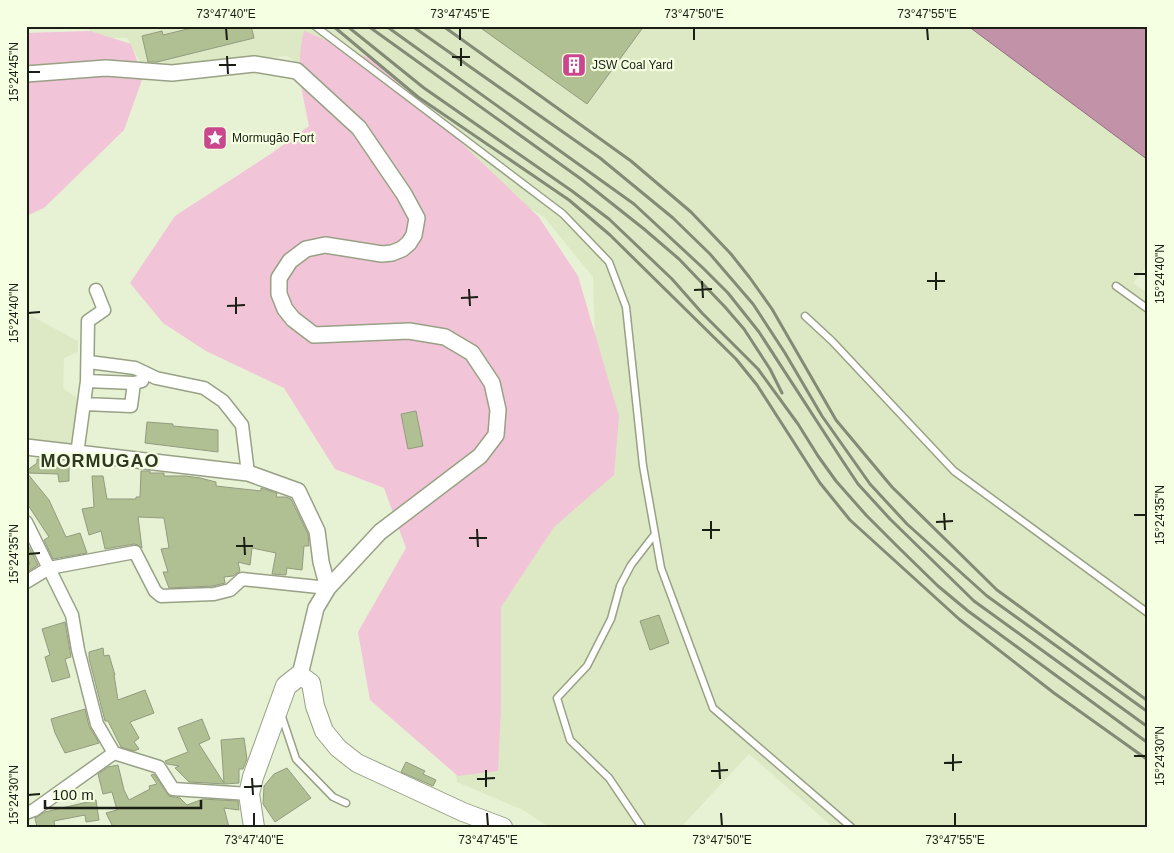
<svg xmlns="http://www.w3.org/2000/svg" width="1174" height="853" font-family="Arial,sans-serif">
<rect width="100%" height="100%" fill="#e7f1d4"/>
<path fill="#dde9c4" d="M 89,26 L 968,26 L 1148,160 L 1148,264 L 1133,283 L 1148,293 L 1148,827 L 833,827 L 749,754 L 681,827 L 549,827 L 523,810 L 457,782 L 437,652 L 596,372 L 593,277 L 544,217 L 287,56 L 143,67 L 127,38 L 89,38 Z
M 26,313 L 78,341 L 78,352 L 64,358 L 63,388 L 79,399 L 71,445 L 26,440 Z"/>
<path fill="#f2c4d8" d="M 90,31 L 131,44 L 143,77 L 124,130 L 44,208 L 26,216 L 26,33 Z
M 304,31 L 374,60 L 538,216 L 578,276 L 619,416 L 614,475 L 554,527 L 501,607 L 501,709 L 498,771 L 458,776 L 370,700 L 358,632 L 406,548 L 384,488 L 335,469 L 284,388 L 206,351 L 163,323 L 130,283 L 175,216 L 272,153 L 309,126 C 302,91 295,67 304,31 Z"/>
<path fill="#c292a8" stroke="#906f7c" d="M 968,26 L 1148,26 L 1148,160 Z"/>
<path fill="#b1c092" stroke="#929b80" d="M 200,26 L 251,26 L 254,38 L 157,62 L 148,62 L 142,36 L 162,31 L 163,35 Z
M 478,26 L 644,26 L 587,104 Z
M 416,411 L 423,446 L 408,449 L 401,414 Z
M 147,422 L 173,424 L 173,426 L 218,430 L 218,452 L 145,443 Z
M 37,459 L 54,460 L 54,463 L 69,464 L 69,481 L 59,482 L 58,474 L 27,473 L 49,500 L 66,537 L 80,533 L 87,553 L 53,559 L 44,540 L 49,537 L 26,502 L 26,471 L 37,463 Z
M 141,471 L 150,471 L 150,473 L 164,473 L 164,476 L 186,476 L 200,478 L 216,482 L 216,486 L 261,491 L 261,488 L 277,493 L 276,497 L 286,497 L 291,499 L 308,534 L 309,546 L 304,546 L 302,570 L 287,568 L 286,575 L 272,574 L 276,553 L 252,548 L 250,565 L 238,562 L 240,571 L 233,576 L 224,577 L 225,583 L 213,586 L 169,588 L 163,572 L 168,572 L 161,549 L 169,548 L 164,518 L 138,517 L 142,548 L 138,545 L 134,544 L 105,549 L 101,531 L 89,535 L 82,509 L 94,507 L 92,476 L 103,476 L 107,499 L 136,499 L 136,497 L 140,497 Z
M 29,547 L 38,565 L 27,572 L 26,566 L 30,564 L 26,557 L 26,549 Z
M 659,615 L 669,643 L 650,650 L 640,621 Z
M 65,622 L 71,657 L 65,659 L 70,677 L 52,682 L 45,657 L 50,655 L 42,629 Z
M 103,648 L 104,656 L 109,655 L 115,675 L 114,675 L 118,700 L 145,690 L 154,713 L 130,722 L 139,738 L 134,742 L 139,749 L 134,751 L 121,747 L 108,721 L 105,721 L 89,658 L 89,652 Z
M 85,709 L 89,726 L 99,743 L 65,753 L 55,733 L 51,719 Z
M 202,719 L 210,739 L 199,744 L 224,783 L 221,740 L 244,738 L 247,759 L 243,769 L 239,769 L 239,783 L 225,784 L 189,782 L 175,768 L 179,766 L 167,764 L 165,761 L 188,752 L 178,728 Z
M 406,762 L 425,771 L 423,774 L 436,780 L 433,786 L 401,772 Z
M 118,765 L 124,790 L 129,800 L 150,789 L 149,786 L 157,784 L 151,775 L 154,774 L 169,796 L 180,798 L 187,805 L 203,799 L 238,801 L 239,810 L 224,808 L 229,827 L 113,827 L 106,813 L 117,810 L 112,792 L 103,794 L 98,774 L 108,767 Z
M 287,768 L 311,798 L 275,822 L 263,804 L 264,786 L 274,774 Z
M 96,800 L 99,820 L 86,822 L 85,815 L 54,821 L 55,827 L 37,827 L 35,818 L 45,812 Z"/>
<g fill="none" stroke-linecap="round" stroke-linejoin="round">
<defs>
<path id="service" d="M 315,26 L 563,214 L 609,262 L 626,307 L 643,466 L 661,568 L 713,708 L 851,827
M 1116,286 L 1148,309
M 805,316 L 832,341 L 954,471 L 1148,613
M 281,714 L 296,759 L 333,797 L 346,803
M 642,827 L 609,778 L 570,740 L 557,698 L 587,666 L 611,619 L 620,586 L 631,565 L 655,534"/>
<path id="minor" d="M 89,362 L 135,368 L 156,378 L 204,388 L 223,401 L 242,425 L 248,473
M 87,381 L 134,383 L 142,381
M 84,404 L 131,406 L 134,383
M 77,454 L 87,381 L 88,321 L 104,310 L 96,290
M 26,522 L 72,615 L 78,650 L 97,724 L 114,753 L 159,767 L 173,789 L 249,794
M 26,582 L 49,568 L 135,552 L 155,591 L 161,596 L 214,594 L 230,590 L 242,579 L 328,588
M 26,813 L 34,810 L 114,753"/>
<path id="tertiary" d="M 26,74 L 106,68 L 172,73 L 254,64 L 297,71 L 359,128 L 404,194 L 417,218 L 414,235 L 409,243 L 402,249 L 392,253 L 382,254 L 325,245 L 306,249 L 290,261 L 279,278 L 279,294 L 285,309 L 293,319 L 314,335 L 409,331 L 445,337 L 472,353 L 492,383 L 498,410 L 496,435 L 480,456 L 380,532 L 328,588 L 316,608 L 300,675
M 26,447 L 248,473 L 298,491 L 317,531 L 321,562 L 328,588"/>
<path id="secondary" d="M 300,675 L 311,683 L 315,706 L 324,731 L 338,748 L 357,763 L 463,812 L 503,827"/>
<path id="primary" d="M 254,827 L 249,794 L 253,777 L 286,686 L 300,675"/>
</defs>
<use href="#service" stroke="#98a185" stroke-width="9"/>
<use href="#minor" stroke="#98a185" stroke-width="15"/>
<use href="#tertiary" stroke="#98a185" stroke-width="18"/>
<use href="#secondary" stroke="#98a185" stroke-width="20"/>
<use href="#primary" stroke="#98a185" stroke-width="22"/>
<use href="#service" stroke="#fff" stroke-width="6"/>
<use href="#minor" stroke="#fff" stroke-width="12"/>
<use href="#tertiary" stroke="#fff" stroke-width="15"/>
<use href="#secondary" stroke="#fff" stroke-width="18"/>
<use href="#primary" stroke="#fff" stroke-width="20"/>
<path stroke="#838a76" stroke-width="3" d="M 333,26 L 418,97 L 569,200 L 610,235 L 736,359 L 757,385 L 820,483 L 850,520 L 959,619 L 1054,693 L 1148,760
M 347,26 L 424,88 L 572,191 L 609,219 L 672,279 L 702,313 L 758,369 L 798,424 L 818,456 L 836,481 L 866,515 L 899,548 L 938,586 L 968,611 L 1148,743
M 368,26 L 581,179 L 644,229 L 679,259 L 725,307 L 744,329 L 770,369 L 782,393
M 386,26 L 634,204 L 703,268 L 728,293 L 759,332 L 842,460 L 858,484 L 890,519 L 974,601 L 1148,727
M 412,26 L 600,158 L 673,218 L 710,254 L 753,304 L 785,353 L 822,416 L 870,484 L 907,524 L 987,596 L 1148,712
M 443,26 L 631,161 L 691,212 L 731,254 L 750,278 L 772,309 L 836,420 L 892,487 L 997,590 L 1148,701"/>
</g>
<path fill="none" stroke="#1b1e14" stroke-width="2" d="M 226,28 L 227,40M 460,28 L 460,40M 694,28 L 694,40M 927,28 L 928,40M 461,48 L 461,66M 227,56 L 228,74M 452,57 L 470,57M 219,65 L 236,65M 28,72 L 40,72M 936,272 L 936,290M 1134,274 L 1146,274M 702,281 L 703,298M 927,281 L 945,281M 469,289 L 470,306M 694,290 L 712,289M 236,297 L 236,314M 461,298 L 478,297M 227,306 L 245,305M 28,313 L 40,312M 944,513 L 945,530M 1134,515 L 1146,515M 711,521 L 711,539M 936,522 L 953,521M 477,529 L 478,547M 702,530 L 720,530M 244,537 L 245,555M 469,538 L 487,538M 236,546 L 253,546M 28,554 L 40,553M 953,754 L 953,771M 1134,756 L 1146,756M 719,762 L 720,779M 944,763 L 962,762M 486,770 L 486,787M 711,771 L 728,770M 252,778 L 253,795M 477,779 L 495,778M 244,787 L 262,786M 28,795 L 40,794M 254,813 L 254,826M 487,813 L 488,826M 721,813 L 722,826M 955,813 L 955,826"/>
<defs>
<symbol id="building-square" viewBox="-11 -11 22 22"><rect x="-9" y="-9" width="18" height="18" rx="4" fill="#ca478e" stroke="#f5ffe1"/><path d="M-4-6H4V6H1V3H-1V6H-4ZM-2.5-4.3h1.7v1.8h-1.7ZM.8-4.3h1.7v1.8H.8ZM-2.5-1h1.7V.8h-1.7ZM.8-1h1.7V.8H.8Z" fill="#fff"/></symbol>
<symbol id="sight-square" viewBox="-11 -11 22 22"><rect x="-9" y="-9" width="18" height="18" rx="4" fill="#ca478e" stroke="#f5ffe1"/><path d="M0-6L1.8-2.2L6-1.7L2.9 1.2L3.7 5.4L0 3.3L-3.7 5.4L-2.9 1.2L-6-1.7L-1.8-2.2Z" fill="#fff"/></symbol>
</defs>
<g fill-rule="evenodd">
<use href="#building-square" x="560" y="51" width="28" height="28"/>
<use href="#sight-square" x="201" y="124" width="28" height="28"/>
</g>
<g text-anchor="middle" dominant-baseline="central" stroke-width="4.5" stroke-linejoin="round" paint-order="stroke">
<g font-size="12" fill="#1b1e14" stroke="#f5ffe1" text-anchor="start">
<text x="592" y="65">JSW Coal Yard</text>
<text x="232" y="138">Mormugão Fort</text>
</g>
<g font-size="18" font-weight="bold" letter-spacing="1" fill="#313821" stroke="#f5ffe1">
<text x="100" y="461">MORMUGAO</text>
</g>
</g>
<rect width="1174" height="853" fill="none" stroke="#f5ffe1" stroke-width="55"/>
<path d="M45 800v8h156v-8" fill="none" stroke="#1b1e14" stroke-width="2.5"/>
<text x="52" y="800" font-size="15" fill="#1b1e14" stroke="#f5ffe1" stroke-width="4" paint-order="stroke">100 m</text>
<rect x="28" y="28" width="1118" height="798" fill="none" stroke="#1b1e14" stroke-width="2"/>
<g font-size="12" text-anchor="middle" fill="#1b1e14">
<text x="226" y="18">73°47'40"E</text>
<text x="460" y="18">73°47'45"E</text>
<text x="694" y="18">73°47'50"E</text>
<text x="927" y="18">73°47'55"E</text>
<text transform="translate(14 72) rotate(-90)" y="4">15°24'45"N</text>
<text transform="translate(1160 274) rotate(-90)" y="4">15°24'40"N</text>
<text transform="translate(14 313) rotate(-90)" y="4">15°24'40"N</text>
<text transform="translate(1160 515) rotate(-90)" y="4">15°24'35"N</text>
<text transform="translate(14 554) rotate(-90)" y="4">15°24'35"N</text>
<text transform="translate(1160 756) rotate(-90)" y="4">15°24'30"N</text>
<text transform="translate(14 795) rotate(-90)" y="4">15°24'30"N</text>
<text x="254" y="844">73°47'40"E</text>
<text x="488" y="844">73°47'45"E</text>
<text x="722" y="844">73°47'50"E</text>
<text x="955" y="844">73°47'55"E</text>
</g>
</svg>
